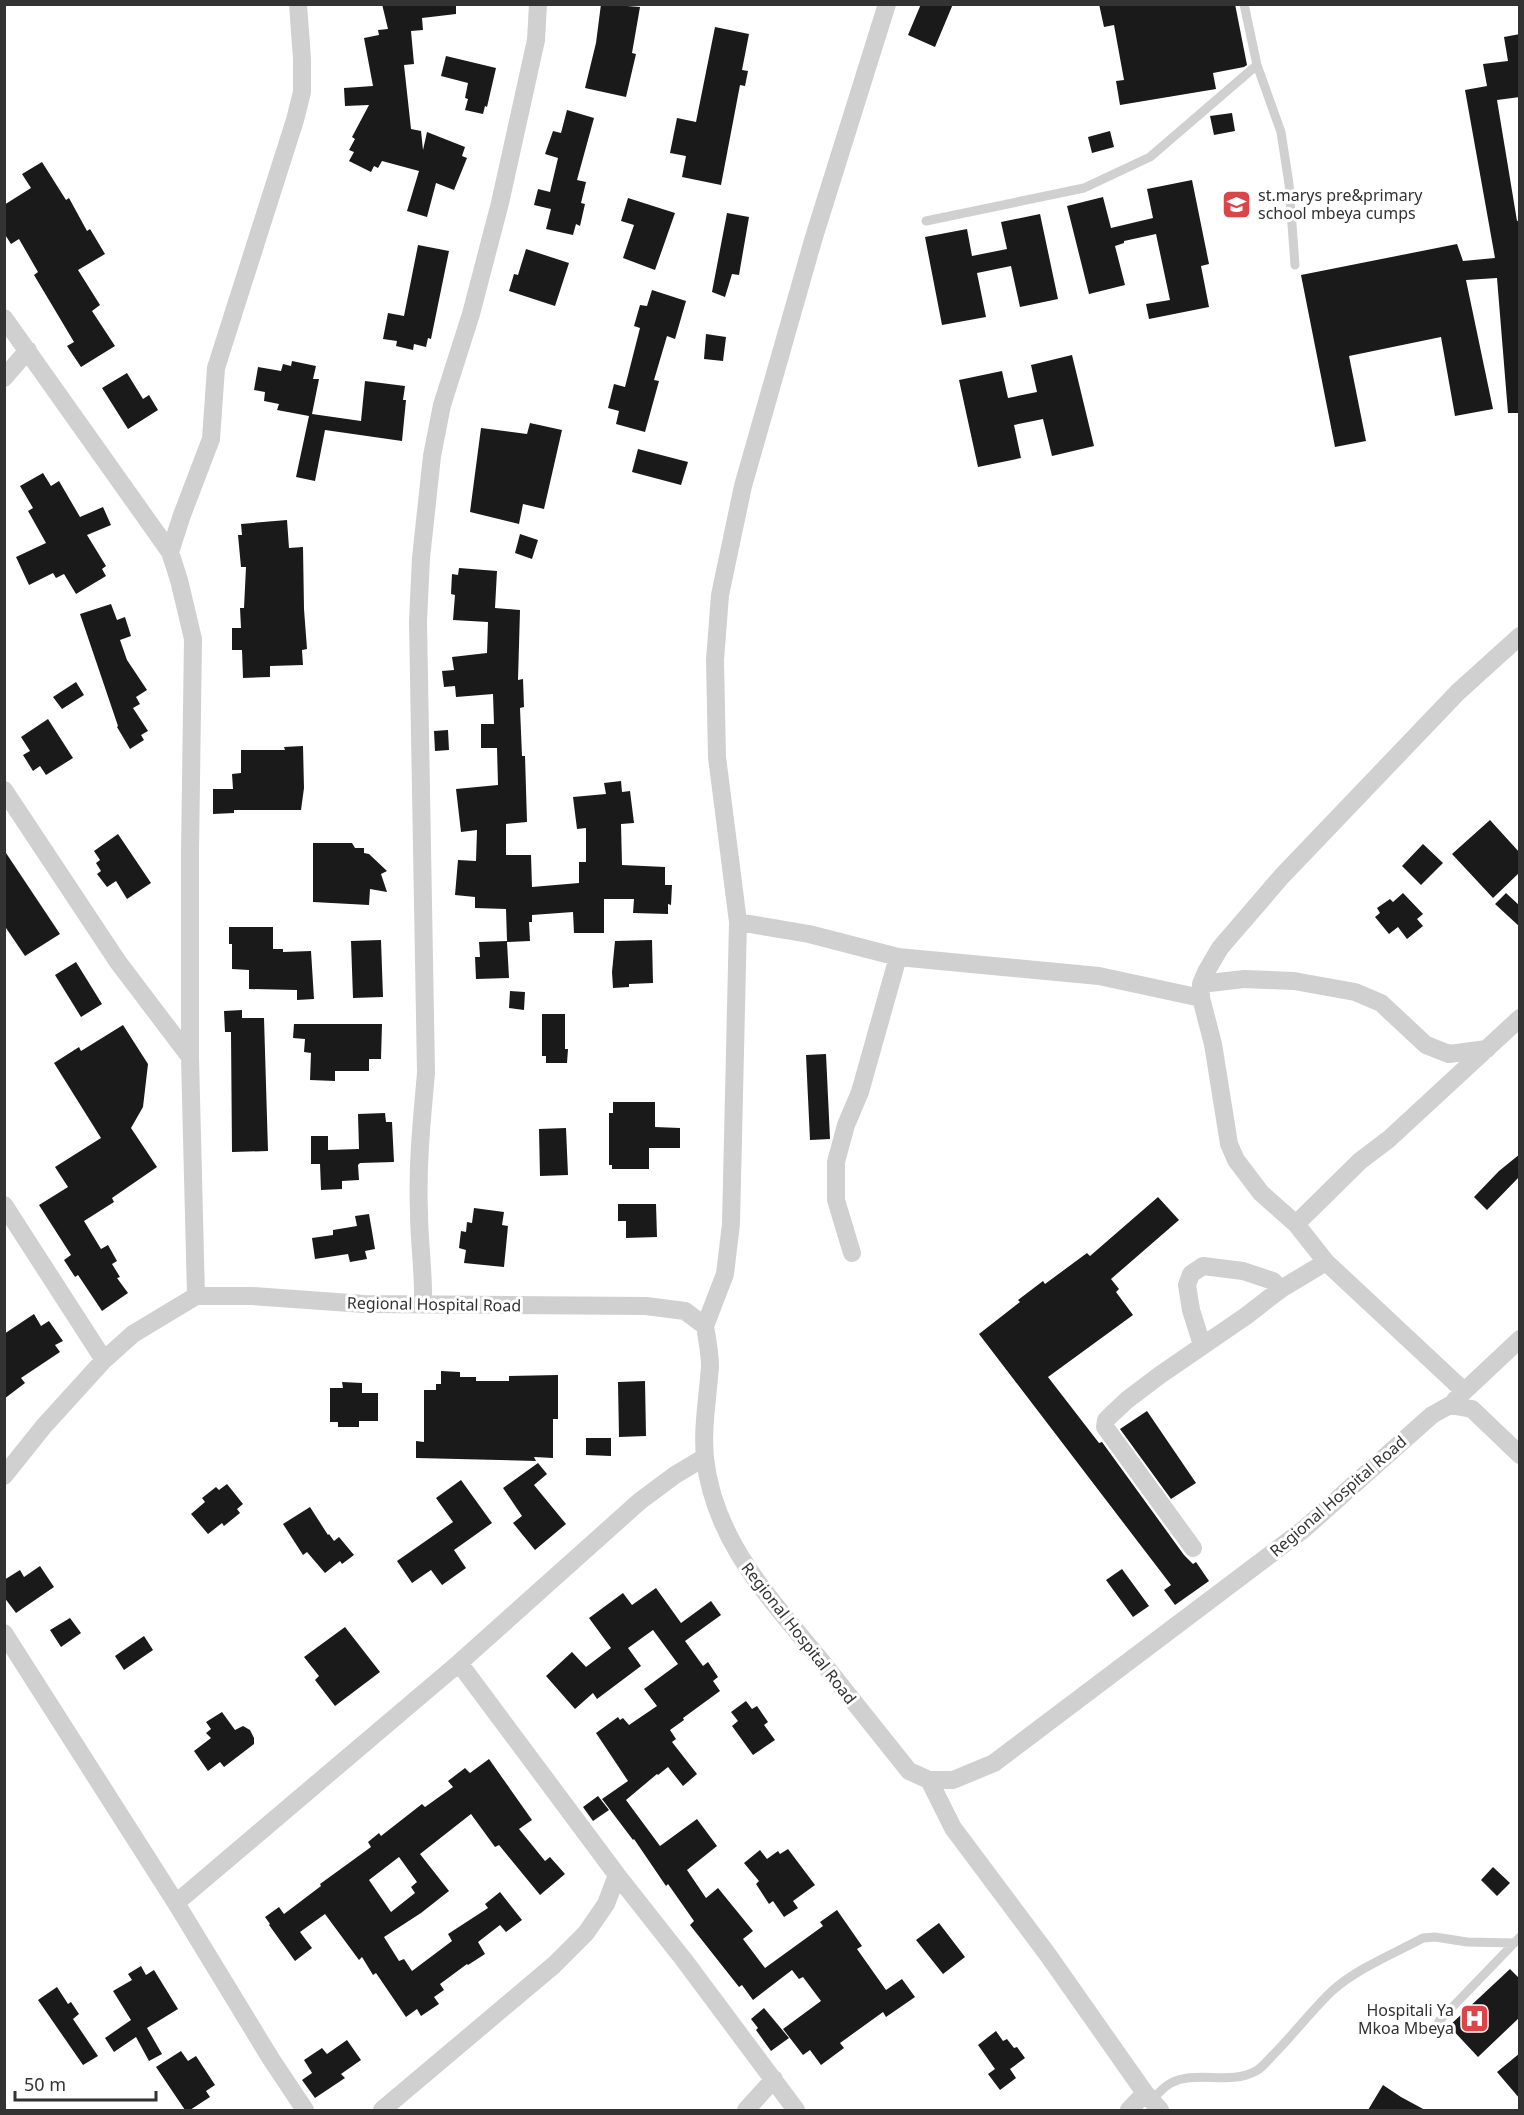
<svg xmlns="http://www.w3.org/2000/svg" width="1524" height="2115" font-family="'Noto Sans',sans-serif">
<rect width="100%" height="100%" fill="#fff"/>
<path fill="#1a1a1a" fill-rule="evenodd" d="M 382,4 L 456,4 L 456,14 L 422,18 L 423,30 L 411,31 L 414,64 L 404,65 L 411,129 L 421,131 L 423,150 L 427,132 L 465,147 L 462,156 L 467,158 L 454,190 L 436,183 L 427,217 L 407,211 L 419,171 L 382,161 L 378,168 L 374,166 L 371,172 L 349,161 L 354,152 L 349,150 L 355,139 L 352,137 L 369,105 L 345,106 L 344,88 L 373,86 L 364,38 L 379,35 L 378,30 L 388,29 Z
M 601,4 L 640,7 L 632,53 L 636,54 L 626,97 L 585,88 L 596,43 Z
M 921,4 L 953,4 L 935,47 L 908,35 Z
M 1099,4 L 1235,4 L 1247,65 L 1244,67 L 1213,73 L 1216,89 L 1120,105 L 1116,81 L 1124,80 L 1114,25 L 1104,27 Z
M 715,27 L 749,34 L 742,70 L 748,71 L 745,86 L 740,85 L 721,185 L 682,177 L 686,156 L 670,153 L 677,118 L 696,122 Z
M 1520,34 L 1520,97 L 1497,100 L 1517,221 L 1520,220 L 1520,413 L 1508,413 L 1497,278 L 1466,280 L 1493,409 L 1455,416 L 1441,337 L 1349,356 L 1366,441 L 1335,447 L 1301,275 L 1457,244 L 1463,261 L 1495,258 L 1465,90 L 1487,86 L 1483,64 L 1508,61 L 1504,37 Z
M 446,56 L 496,68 L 487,107 L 485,106 L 483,114 L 465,110 L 468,99 L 465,98 L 468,83 L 441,76 Z
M 567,110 L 594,118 L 577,180 L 586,182 L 581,203 L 585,204 L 580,226 L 576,224 L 573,235 L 546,229 L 551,209 L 534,205 L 538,189 L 550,192 L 558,158 L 545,154 L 553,131 L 561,133 Z
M 1232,113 L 1235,131 L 1214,135 L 1210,116 Z
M 1110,131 L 1114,147 L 1092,153 L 1088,137 Z
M 42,162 L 66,200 L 69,198 L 87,231 L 90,229 L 105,254 L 78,270 L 100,305 L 92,311 L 115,346 L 81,367 L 67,346 L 74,342 L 34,275 L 38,272 L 19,239 L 11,244 L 4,233 L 4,205 L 31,188 L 22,174 Z
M 1192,180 L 1209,264 L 1201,266 L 1209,307 L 1149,319 L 1146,304 L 1170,300 L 1156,234 L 1124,241 L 1124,243 L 1115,246 L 1125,285 L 1089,294 L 1067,206 L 1103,197 L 1111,228 L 1153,218 L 1147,189 Z
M 628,198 L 675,213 L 655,270 L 623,258 L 634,225 L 621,221 Z
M 727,213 L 749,217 L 739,275 L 732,274 L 725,297 L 712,292 Z
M 1040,214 L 1058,299 L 1020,307 L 1011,266 L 977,273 L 986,317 L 942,325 L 925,237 L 967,229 L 972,256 L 1007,249 L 1001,222 Z
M 418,245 L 449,251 L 431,339 L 428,338 L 426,347 L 414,344 L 413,350 L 396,346 L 397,341 L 383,339 L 388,313 L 404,316 Z
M 526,249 L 569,263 L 555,306 L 509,291 L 514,274 L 518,275 Z
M 652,290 L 686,301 L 675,339 L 667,336 L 654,380 L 659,381 L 645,432 L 616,424 L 619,411 L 608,408 L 614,384 L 625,387 L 640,328 L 634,326 L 640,305 L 647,306 Z
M 706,334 L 726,337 L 723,361 L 704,359 Z
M 1072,355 L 1094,446 L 1052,456 L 1043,419 L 1014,425 L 1021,458 L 978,467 L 959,380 L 1002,371 L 1008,398 L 1037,392 L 1031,365 Z
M 292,361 L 316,366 L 313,379 L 319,379 L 312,414 L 361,421 L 365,381 L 405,386 L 403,400 L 406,400 L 402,441 L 325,430 L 315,481 L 296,477 L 309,416 L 277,410 L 279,404 L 264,401 L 265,392 L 254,390 L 258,367 L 281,371 L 283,364 L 291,366 Z
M 127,373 L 143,399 L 149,395 L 158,410 L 128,429 L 102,388 Z
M 530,423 L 562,430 L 544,509 L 523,504 L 519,524 L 470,512 L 481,428 L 527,434 Z
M 638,449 L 688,462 L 681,485 L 632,472 Z
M 43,473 L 51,486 L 59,481 L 80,517 L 103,507 L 111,525 L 87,535 L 106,566 L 102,569 L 106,576 L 76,594 L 64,574 L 56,578 L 53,573 L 29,585 L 16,557 L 46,543 L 28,511 L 33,508 L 20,486 Z
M 287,520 L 289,548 L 303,547 L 304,609 L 307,649 L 302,650 L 303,665 L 270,666 L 270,677 L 243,678 L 242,650 L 232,650 L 232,628 L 241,628 L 240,608 L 244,608 L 246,567 L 241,567 L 238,535 L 242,535 L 241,524 Z
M 520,534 L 538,540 L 532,559 L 515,553 Z
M 459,568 L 497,571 L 495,608 L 520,610 L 518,680 L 523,679 L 524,707 L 520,708 L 522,756 L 525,756 L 527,822 L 506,824 L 506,855 L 531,855 L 532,887 L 579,883 L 579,862 L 586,862 L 586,828 L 577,829 L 573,797 L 606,794 L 604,783 L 621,781 L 622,792 L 630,791 L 634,823 L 621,824 L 622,865 L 665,867 L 665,885 L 672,885 L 671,905 L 668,904 L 668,914 L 633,913 L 634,899 L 604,899 L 604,933 L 574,933 L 573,912 L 532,915 L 532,922 L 529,922 L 530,941 L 507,942 L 509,978 L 476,979 L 475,957 L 480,957 L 479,942 L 507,941 L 506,909 L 475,908 L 475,897 L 455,895 L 458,860 L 476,861 L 477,830 L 461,832 L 456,789 L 498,785 L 497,748 L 481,748 L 481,724 L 494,724 L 493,694 L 456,697 L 455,686 L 444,687 L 442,671 L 454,670 L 452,657 L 487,653 L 488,622 L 453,620 L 455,595 L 451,594 L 452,574 L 458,575 Z
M 111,604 L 117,620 L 125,617 L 131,636 L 120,640 L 127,660 L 147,690 L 136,697 L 140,704 L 133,708 L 148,731 L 141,735 L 144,740 L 130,749 L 117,727 L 118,726 L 80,614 Z
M 76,682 L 84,695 L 62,709 L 53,697 Z
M 48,719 L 73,758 L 46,775 L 40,766 L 33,771 L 23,755 L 30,751 L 21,737 Z
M 448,730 L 449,750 L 435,751 L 434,731 Z
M 303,746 L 304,788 L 301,810 L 234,810 L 234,813 L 213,814 L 213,789 L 233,789 L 232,774 L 241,773 L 241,750 L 285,750 L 284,747 Z
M 1490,820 L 1520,853 L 1520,872 L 1493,898 L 1452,854 Z
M 118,834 L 151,883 L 127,899 L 116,881 L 107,887 L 97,874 L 101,871 L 96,863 L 100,860 L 94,851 Z
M 313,843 L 352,843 L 355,848 L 364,848 L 364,853 L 369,854 L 387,871 L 381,874 L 387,892 L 370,889 L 369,905 L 313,902 Z
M 1423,844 L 1443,863 L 1421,885 L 1402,866 Z
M 4,850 L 60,934 L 25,956 L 4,925 Z
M 1403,893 L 1423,914 L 1417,919 L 1423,926 L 1407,939 L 1398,927 L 1389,934 L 1375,917 L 1380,913 L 1377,908 L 1390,899 L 1393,902 Z
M 1506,893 L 1520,906 L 1520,927 L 1495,904 Z
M 229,927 L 273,927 L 273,949 L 283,949 L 283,952 L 311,951 L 314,999 L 297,1000 L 297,990 L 249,989 L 249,970 L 232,969 L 232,944 L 229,944 Z
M 381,940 L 383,997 L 353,998 L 351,941 Z
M 652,940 L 653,983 L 629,984 L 629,987 L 613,988 L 612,972 L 615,941 Z
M 76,962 L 102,1004 L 81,1017 L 55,975 Z
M 510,991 L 525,992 L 524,1010 L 509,1008 Z
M 242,1010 L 242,1018 L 264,1018 L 268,1151 L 232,1152 L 231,1032 L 225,1032 L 224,1011 Z
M 542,1014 L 565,1014 L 565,1049 L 568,1049 L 567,1063 L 546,1063 L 546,1056 L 542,1056 Z
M 294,1024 L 382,1024 L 381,1059 L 369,1059 L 369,1071 L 335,1071 L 335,1081 L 310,1080 L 311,1053 L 304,1052 L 305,1039 L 293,1038 Z
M 123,1025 L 148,1064 L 143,1107 L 131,1128 L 157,1167 L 112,1198 L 114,1202 L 84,1221 L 101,1249 L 108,1245 L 117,1261 L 112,1264 L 120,1277 L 117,1278 L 128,1293 L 102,1311 L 78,1275 L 75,1277 L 64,1260 L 71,1255 L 39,1205 L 68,1187 L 55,1167 L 101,1138 L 54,1063 L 79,1047 L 81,1051 Z
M 826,1054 L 830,1139 L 810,1140 L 806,1055 Z
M 613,1102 L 655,1102 L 655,1127 L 680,1128 L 680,1148 L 649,1148 L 649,1169 L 612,1169 L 612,1165 L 609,1165 L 609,1113 L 613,1113 Z
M 385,1113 L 386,1122 L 392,1122 L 394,1162 L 360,1163 L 358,1165 L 359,1180 L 342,1181 L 342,1189 L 321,1190 L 320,1164 L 311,1164 L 311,1136 L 328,1136 L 328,1150 L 359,1149 L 358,1114 Z
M 566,1128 L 568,1175 L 540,1176 L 539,1129 Z
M 1520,1154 L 1520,1176 L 1487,1210 L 1474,1197 L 1499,1171 Z
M 1158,1197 L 1179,1220 L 1111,1279 L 1119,1289 L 1116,1292 L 1133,1315 L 1048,1377 L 1099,1443 L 1102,1442 L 1184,1555 L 1193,1564 L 1196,1562 L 1209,1581 L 1175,1605 L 1164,1590 L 1171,1585 L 979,1334 L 1020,1302 L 1018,1300 L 1043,1281 L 1045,1284 L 1087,1253 L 1090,1256 Z
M 618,1204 L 656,1204 L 657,1237 L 626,1238 L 626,1221 L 618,1221 Z
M 474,1208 L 504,1212 L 502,1225 L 508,1226 L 504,1267 L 464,1263 L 466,1250 L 459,1248 L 461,1231 L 466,1232 L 467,1222 L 472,1223 Z
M 369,1214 L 375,1249 L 365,1251 L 367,1259 L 350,1262 L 348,1254 L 315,1259 L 312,1238 L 333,1235 L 333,1230 L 357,1226 L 355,1216 Z
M 34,1314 L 41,1326 L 49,1321 L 63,1341 L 55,1345 L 60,1352 L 21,1378 L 25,1383 L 4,1399 L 4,1334 Z
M 441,1371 L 460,1372 L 460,1377 L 476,1377 L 476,1381 L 509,1381 L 509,1376 L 558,1375 L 558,1419 L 553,1419 L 553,1458 L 534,1457 L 536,1461 L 416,1458 L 416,1441 L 424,1442 L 424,1390 L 436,1390 L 436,1384 L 441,1384 Z
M 645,1381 L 646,1436 L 619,1437 L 618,1382 Z
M 342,1382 L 362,1383 L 362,1393 L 378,1393 L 378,1421 L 359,1421 L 359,1427 L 338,1427 L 338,1422 L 330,1422 L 330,1388 L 343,1388 Z
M 1147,1411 L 1196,1483 L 1171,1499 L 1120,1429 Z
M 586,1438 L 611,1438 L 611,1456 L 586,1455 Z
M 538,1463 L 547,1474 L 534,1485 L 566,1524 L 535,1550 L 513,1523 L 522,1516 L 503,1488 Z
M 461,1480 L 492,1523 L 454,1550 L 466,1568 L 442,1585 L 431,1570 L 412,1583 L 397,1561 L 453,1522 L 436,1498 Z
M 227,1484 L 243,1504 L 237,1509 L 240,1513 L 224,1526 L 222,1523 L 208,1534 L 191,1514 L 205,1502 L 202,1498 L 216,1487 L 219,1490 Z
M 310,1507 L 328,1535 L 329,1534 L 334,1541 L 339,1537 L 354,1555 L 342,1564 L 340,1561 L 325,1573 L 307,1552 L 303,1555 L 283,1524 Z
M 40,1566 L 54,1587 L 16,1613 L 4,1597 L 4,1580 L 20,1570 L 24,1577 Z
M 1122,1569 L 1149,1606 L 1133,1617 L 1106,1580 Z
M 656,1588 L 681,1623 L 711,1601 L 721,1615 L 685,1641 L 703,1666 L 708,1662 L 718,1677 L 713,1681 L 720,1691 L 683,1718 L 684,1720 L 670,1730 L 676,1739 L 672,1742 L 697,1774 L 683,1786 L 668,1767 L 658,1775 L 657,1774 L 626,1800 L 660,1846 L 697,1819 L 717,1846 L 687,1870 L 706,1898 L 718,1888 L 753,1931 L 743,1939 L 765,1968 L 823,1926 L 820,1922 L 837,1910 L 862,1946 L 857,1949 L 886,1990 L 902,1979 L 915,1997 L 886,2017 L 883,2012 L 840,2043 L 844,2048 L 821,2065 L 810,2050 L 803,2055 L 783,2029 L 821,2001 L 803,1977 L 799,1979 L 792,1970 L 753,2000 L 742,1985 L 739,1987 L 690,1925 L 694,1921 L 668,1884 L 666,1886 L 634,1839 L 633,1840 L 602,1799 L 628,1781 L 596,1733 L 618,1717 L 620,1720 L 623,1718 L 629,1725 L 657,1706 L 644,1689 L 678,1664 L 653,1630 L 628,1648 L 641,1666 L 597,1699 L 593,1693 L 575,1709 L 546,1676 L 572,1652 L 586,1667 L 611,1648 L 589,1618 L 623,1593 L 632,1605 Z
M 70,1618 L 81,1633 L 61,1647 L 50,1630 Z
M 345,1627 L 380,1672 L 335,1706 L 315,1680 L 319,1676 L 304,1657 Z
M 144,1636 L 153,1650 L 124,1670 L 115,1656 Z
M 746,1701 L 752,1709 L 757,1706 L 768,1722 L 764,1725 L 775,1740 L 753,1755 L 732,1726 L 738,1721 L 731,1712 Z
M 222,1712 L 235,1730 L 243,1726 L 250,1730 L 254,1738 L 254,1744 L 224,1767 L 220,1762 L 208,1771 L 194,1751 L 211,1738 L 206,1733 L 211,1729 L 206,1722 Z
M 489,1759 L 532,1820 L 519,1829 L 545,1861 L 550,1857 L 565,1874 L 540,1895 L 499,1845 L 495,1847 L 471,1814 L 420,1854 L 449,1891 L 421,1913 L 384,1937 L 399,1961 L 404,1959 L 412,1971 L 452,1941 L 448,1934 L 488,1908 L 485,1904 L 500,1892 L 522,1920 L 506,1932 L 500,1925 L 478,1942 L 485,1954 L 468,1965 L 467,1964 L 440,1984 L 444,1990 L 434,1997 L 439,2004 L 421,2016 L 417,2009 L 406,2017 L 376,1973 L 373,1975 L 362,1957 L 359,1960 L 325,1914 L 300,1932 L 312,1948 L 295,1961 L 269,1925 L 270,1924 L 265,1917 L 279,1907 L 284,1914 L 321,1886 L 320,1884 L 371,1847 L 368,1842 L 379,1833 L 381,1836 L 422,1804 L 425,1807 L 453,1787 L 448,1781 L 465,1768 L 470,1773 ZM 399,1857 L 417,1882 L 411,1887 L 415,1893 L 391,1912 L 369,1880 Z
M 598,1796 L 609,1810 L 593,1821 L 583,1807 Z
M 788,1849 L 815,1885 L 793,1901 L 798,1908 L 784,1917 L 773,1901 L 769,1904 L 756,1884 L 759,1881 L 744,1863 L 760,1850 L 767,1859 L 778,1851 L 780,1854 Z
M 1493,1867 L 1510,1883 L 1497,1896 L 1481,1880 Z
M 939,1923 L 965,1957 L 943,1974 L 916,1940 Z
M 141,1966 L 146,1975 L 154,1970 L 178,2009 L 147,2028 L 162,2054 L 149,2061 L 136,2037 L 114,2052 L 105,2038 L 131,2020 L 113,1991 L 132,1980 L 128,1974 Z
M 1510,1969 L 1520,1979 L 1520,2017 L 1478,2057 L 1449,2026 Z
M 57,1987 L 68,2004 L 71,2002 L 79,2014 L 73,2019 L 98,2056 L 83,2065 L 38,2000 Z
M 764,2008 L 789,2038 L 771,2051 L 756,2030 L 758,2028 L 751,2019 Z
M 996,2031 L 1003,2041 L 1007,2039 L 1014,2048 L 1017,2047 L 1025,2058 L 1010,2069 L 1016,2078 L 1000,2090 L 988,2074 L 995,2069 L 978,2045 Z
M 347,2040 L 361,2060 L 341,2074 L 345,2078 L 315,2098 L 302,2080 L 312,2073 L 304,2060 L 322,2048 L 327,2054 Z
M 181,2051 L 188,2061 L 196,2056 L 215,2085 L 206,2091 L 210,2097 L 190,2110 L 185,2110 L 156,2067 Z
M 1520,2053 L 1520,2099 L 1497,2072 Z
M 1383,2085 L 1401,2097 L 1425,2110 L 1368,2110 Z"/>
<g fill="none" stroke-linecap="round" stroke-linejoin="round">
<path stroke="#d0d0d0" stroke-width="9" d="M 1244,4 L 1257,65 L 1281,132 L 1289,184 L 1295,265
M 926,221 L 1084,188 L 1150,157 L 1257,65
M 1439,2021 L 1520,1937
M 1152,2102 C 1179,2058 1221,2090 1256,2071 C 1262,2068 1268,2060 1273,2055 C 1293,2035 1311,2011 1332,1991 C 1356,1969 1393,1954 1423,1938 L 1435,1937 L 1467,1942 L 1514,1943"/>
<path stroke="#d0d0d0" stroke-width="18" d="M 4,318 L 170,552 L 179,580 L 193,639 L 190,852 L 190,1057 L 196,1296
M 4,378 L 28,350
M 170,552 L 182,515 L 211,439 L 216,368 L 295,120 L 302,92 L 302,59 L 298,4
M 4,790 L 118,962 L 190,1057
M 738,922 L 809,934 L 898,957 L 1099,976 L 1201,998
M 1201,984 L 1244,979 L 1294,981 L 1355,992 L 1381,1003 L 1426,1045 L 1449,1054 L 1487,1049
M 4,1205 L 104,1360
M 1296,1224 L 1360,1161 L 1389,1139 L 1520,1018
M 852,1253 L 836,1200 L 836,1162 L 846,1125 L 860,1092 L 898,957
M 423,1304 C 424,1273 419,1243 419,1212 C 417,1165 422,1119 426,1073 L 418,621 L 421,558 L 432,456 L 442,405 L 471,314 L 500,203 L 536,40 L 538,4
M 705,1326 L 725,1274 L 731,1224 L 738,922 L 717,757 L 715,660 L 720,595 L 743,486 L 814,237 L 887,4
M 1202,1345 L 1191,1310 L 1187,1285 L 1191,1274 L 1203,1266 L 1243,1271 L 1273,1281 L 1281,1289
M 1464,1391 L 1326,1262 L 1296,1224 L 1261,1193 L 1236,1160 L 1229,1144 L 1213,1044 L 1201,998 L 1201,984 L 1206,972 L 1220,948 L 1282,876 L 1458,692 L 1520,636
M 1455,1400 L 1520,1339
M 4,1476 L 44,1426 L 104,1360 L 133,1334 L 196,1296 L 252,1296 L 364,1304 L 646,1306 L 685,1311 L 705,1326 C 707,1339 710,1353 710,1366 C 708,1397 702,1427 705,1458 C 714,1540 768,1596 818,1657 C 848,1695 879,1733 909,1771 L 929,1780 L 953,1780 L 994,1763 L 1304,1529 L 1432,1415 L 1450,1405 L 1472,1409 L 1520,1455
M 1193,1548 L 1105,1427 L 1106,1420 L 1111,1415 L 1127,1400 L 1160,1375 L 1246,1316 L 1281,1289 L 1326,1262
M 4,1633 L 176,1903 L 271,2059 L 305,2110
M 459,1663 L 617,1875 L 684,1960 L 796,2110
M 929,1780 L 953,1828 L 1048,1955 L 1145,2093 L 1160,2110
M 176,1903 L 459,1663 L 640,1501 L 675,1475 L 705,1457
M 382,2110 L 554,1965 L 586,1933 L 606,1904 L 617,1875
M 746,2110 L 774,2079
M 1129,2110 L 1145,2093"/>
</g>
<defs>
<symbol id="school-square" viewBox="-11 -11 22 22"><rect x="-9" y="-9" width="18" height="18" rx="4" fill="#da4549" stroke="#fff"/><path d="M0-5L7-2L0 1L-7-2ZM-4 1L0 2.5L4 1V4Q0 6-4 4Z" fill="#fff"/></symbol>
<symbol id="hospital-square" viewBox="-11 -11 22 22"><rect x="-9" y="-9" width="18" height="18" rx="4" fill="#da4549" stroke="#fff"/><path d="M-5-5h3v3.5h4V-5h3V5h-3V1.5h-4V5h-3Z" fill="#fff"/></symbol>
</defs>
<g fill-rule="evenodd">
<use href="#school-square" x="1220" y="188" width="33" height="33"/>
<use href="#hospital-square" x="1458" y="2002" width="33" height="33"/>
</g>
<g text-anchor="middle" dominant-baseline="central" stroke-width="6" stroke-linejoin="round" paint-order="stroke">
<g font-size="16" fill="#333" stroke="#fff" text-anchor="start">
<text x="1258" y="195">st.marys pre&amp;primary<tspan x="1258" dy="18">school mbeya cumps</tspan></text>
<text x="1454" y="2010" text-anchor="end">Hospitali Ya<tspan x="1454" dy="18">Mkoa Mbeya</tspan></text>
</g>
<g font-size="16" fill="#333" stroke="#fff">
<text transform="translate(434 1304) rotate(1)">Regional Hospital Road</text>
<text transform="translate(1338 1496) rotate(-41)">Regional Hospital Road</text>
<text transform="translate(799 1633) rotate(52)">Regional Hospital Road</text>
</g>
</g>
<rect width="1524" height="2115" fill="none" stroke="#333333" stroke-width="12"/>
<path d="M15 2091v9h141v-9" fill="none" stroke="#333333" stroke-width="3"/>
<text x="24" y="2091" font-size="18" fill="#333333" stroke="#ffffff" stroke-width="4.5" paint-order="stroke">50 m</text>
</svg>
